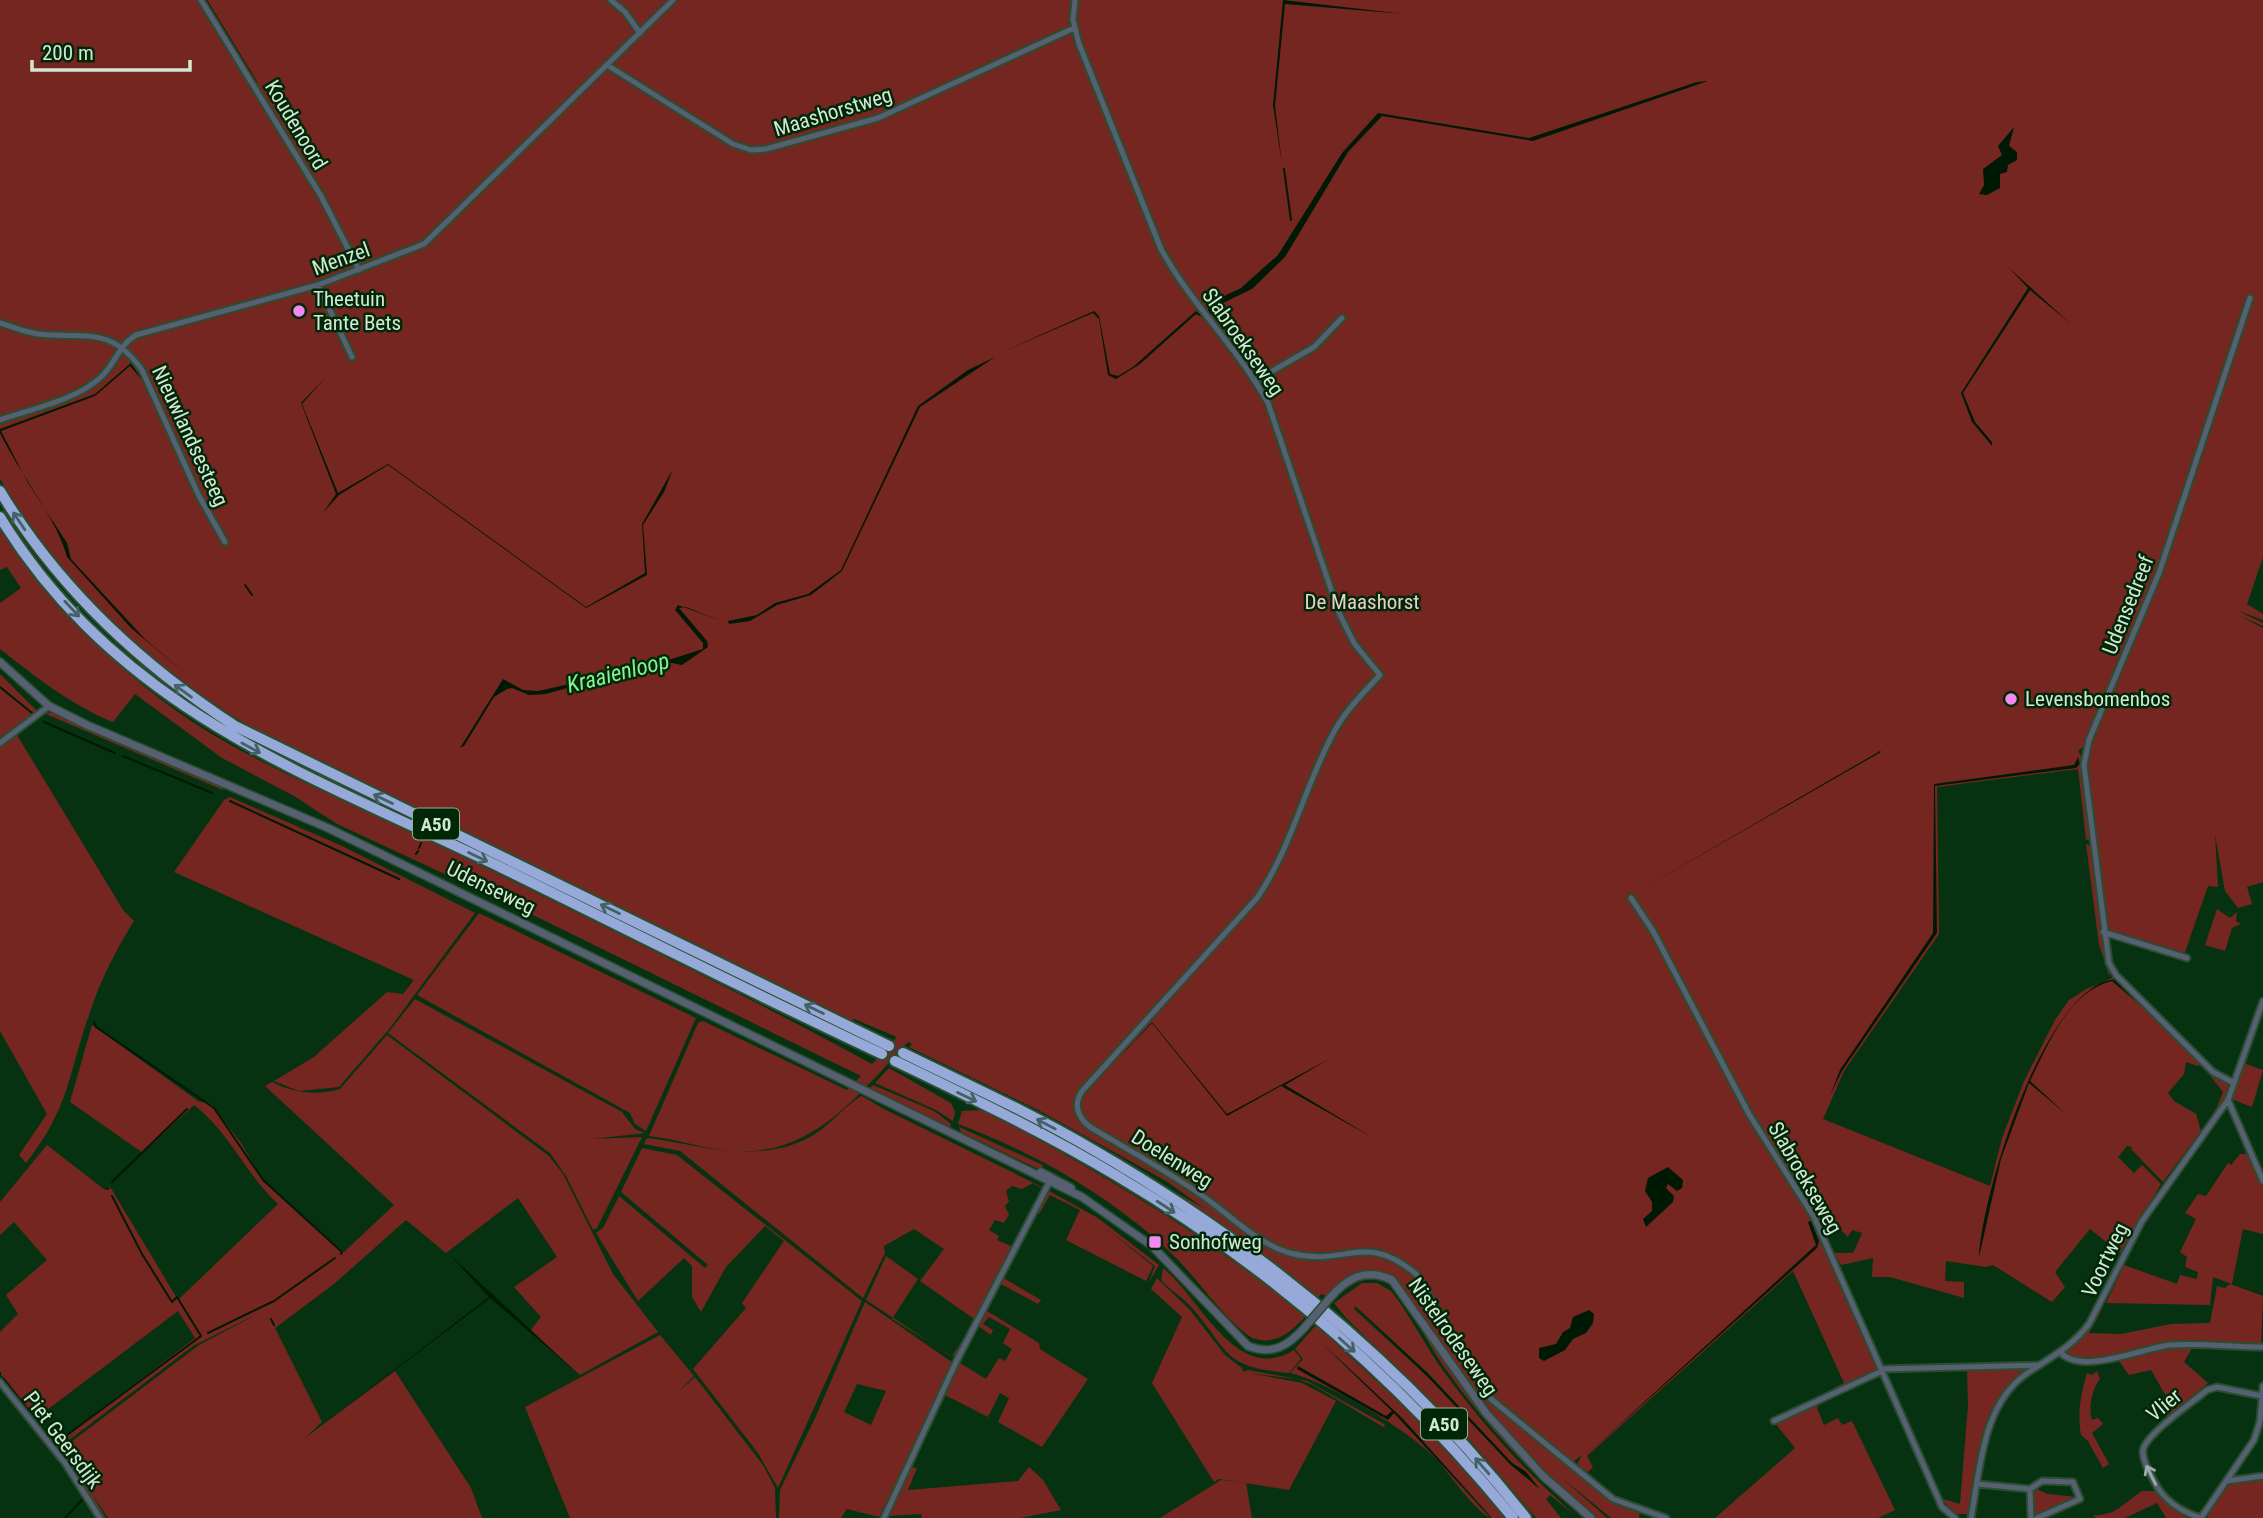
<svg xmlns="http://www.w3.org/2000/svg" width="2263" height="1518" font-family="'Roboto Condensed',sans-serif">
<rect width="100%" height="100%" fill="#073211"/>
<path fill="#762621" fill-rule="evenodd" d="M 0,0 L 2263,0 L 2263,557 L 2247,604 L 2263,614 L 2263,620 L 2236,610 L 2263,623 L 2263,626 L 2240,616 L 2263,628 L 2263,882 L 2247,887 L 2252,904 L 2238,908 L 2225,891 L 2215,835 L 2218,887 L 2208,886 L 2184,955 L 2104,929 L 2086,745 L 2078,751 L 2083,760 L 2090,839 L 2086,840 L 2078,769 L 1937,787 L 1939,934 L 1844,1071 L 1823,1119 L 1990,1186 L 2002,1138 L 2024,1081 L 2055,1020 L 2069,1000 L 2109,975 L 2099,945 L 2086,844 L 2092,846 L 2105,956 L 2113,972 L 2088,989 L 2112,978 L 2119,980 L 2213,1074 L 2229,1083 L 2225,1100 L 2205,1129 L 2203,1128 L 2216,1109 L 2223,1092 L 2201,1064 L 2198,1066 L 2186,1062 L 2184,1074 L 2168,1093 L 2174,1101 L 2196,1114 L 2201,1131 L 2163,1182 L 2131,1149 L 2132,1147 L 2127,1146 L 2118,1157 L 2134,1173 L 2142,1165 L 2161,1184 L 2120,1253 L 2090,1229 L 2055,1272 L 2065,1287 L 2052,1302 L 1993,1265 L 1986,1267 L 1946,1261 L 1945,1281 L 1964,1282 L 1964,1298 L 1890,1277 L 1872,1277 L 1873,1258 L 1841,1265 L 1834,1253 L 1853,1253 L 1862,1233 L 1852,1230 L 1848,1237 L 1840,1229 L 1828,1234 L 1823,1241 L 1879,1368 L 1772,1420 L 1844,1383 L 1793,1271 L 1587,1456 L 1593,1467 L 1588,1472 L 1576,1466 L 1582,1455 L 1569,1465 L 1623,1507 L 1640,1512 L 1639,1518 L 1611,1518 L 1562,1478 L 1607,1518 L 1596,1518 L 1544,1472 L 1482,1403 L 1394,1277 C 1365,1263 1347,1275 1326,1296 L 1321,1294 L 1318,1298 L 1239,1236 L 1173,1191 L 1204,1208 L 1166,1181 L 1040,1111 L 909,1047 L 912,1044 L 908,1042 C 859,1094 813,1157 733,1151 C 705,1149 677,1139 649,1136 L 698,1023 L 703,1021 L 847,1090 L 861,1076 L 529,913 L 337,824 L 294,796 L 222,758 L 135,694 L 113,722 C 71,705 36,677 0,649 L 0,603 L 21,588 L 7,567 L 0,570 L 0,529 C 63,615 135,692 229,744 C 300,784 376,813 448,849 C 590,920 733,988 872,1064 L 897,1037 L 854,1019 L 852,1021 L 268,737 C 152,671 70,593 0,479 Z
M 0,674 L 38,712 L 0,737 Z
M 53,711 L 66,719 L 220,784 L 223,790 L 46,714 Z
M 17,735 L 123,910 L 134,921 C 117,948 101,979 91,1009 C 68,1073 71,1106 26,1163 L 19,1155 L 47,1114 L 0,1031 L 0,747 Z
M 230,797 L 342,846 L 475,913 L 390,1028 L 339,1087 L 299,1091 L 274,1081 L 314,1057 L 387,992 L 403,994 L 414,980 L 174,872 L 224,800 Z
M 2217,909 L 2230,918 L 2237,912 L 2236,921 L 2241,924 L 2232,928 L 2225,951 L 2205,945 Z
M 479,913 L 696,1018 L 646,1131 L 635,1124 L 630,1113 L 417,995 Z
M 415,999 L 622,1112 L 635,1129 L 645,1133 L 592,1139 L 642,1137 L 597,1228 L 593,1230 L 566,1176 L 550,1153 L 388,1033 Z
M 92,1025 L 198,1101 L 211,1104 L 241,1143 L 264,1182 L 344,1252 L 394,1205 L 265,1086 L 272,1082 C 294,1093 316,1096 340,1089 L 387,1035 L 549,1156 L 563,1174 L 613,1274 L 658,1332 L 580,1375 L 530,1331 L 541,1317 L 514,1287 L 557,1257 L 518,1198 L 446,1253 L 406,1220 L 334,1284 L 275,1328 L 322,1422 L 305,1438 L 395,1371 L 471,1488 L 482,1518 L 108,1518 L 91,1492 L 106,1518 L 101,1518 L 58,1452 L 199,1345 L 265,1310 L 193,1346 L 56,1450 L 76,1432 L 58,1446 L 55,1444 L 195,1338 L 178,1311 L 35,1419 L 0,1373 L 0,1332 L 18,1314 L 6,1295 L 47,1260 L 14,1222 L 0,1235 L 0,1202 L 47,1145 L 105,1190 L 109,1187 L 112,1190 L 178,1300 L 278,1204 C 246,1174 229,1132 194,1105 L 143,1153 L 70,1102 Z
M 2247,1057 L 2246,1064 L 2263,1070 L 2252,1107 L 2231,1099 Z
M 889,1068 L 951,1103 L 955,1112 L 953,1121 L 936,1110 L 875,1083 Z
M 873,1085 L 934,1111 L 951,1124 L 950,1127 L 870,1088 Z
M 862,1096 L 884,1109 L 1036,1184 L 1044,1189 L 1042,1192 L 1041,1188 L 1033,1183 L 1022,1189 L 1012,1186 L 1006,1191 L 1009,1201 L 1005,1206 L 1009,1215 L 1004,1223 L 995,1220 L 989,1230 L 999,1236 L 997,1240 L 1013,1247 L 967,1335 L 965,1336 L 974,1319 L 920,1281 L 944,1249 L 914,1229 L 884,1246 L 885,1253 L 863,1298 L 680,1151 L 644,1144 L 647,1138 C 704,1145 757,1166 812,1136 C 828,1127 851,1100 862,1096 Z
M 983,1110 C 1098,1170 1205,1235 1306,1316 C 1290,1333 1275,1346 1252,1338 C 1222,1318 1198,1278 1171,1253 C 1112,1197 1034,1152 958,1124 L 962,1111 Z
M 959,1127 L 1043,1165 L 1040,1170 L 961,1132 Z
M 2241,1136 L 2263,1185 L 2263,1234 L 2243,1229 L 2232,1284 L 2213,1277 L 2210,1305 L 2106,1303 L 2124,1265 L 2177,1284 L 2180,1275 L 2197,1279 L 2198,1272 L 2185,1267 L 2187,1257 L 2180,1252 L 2196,1219 L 2185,1213 L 2198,1194 L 2206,1196 L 2228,1163 L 2231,1165 L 2240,1154 L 2246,1154 Z
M 642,1148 L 677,1155 L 862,1301 L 778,1488 L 758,1453 L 693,1369 L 746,1308 L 742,1303 L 784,1241 L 765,1226 L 726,1267 L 701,1312 L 692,1297 L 692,1266 L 684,1258 L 638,1301 L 596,1233 L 603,1228 L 619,1196 L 705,1268 L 708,1265 L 621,1192 Z
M 1049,1191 L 1098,1218 L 1159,1265 L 1149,1282 L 1155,1266 L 1102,1225 L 1153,1266 L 1146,1281 L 1066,1240 L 1080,1210 L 1050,1195 L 1039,1214 L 1036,1212 Z
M 886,1256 L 918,1279 L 892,1319 L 952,1356 L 963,1340 L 957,1355 L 951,1356 L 866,1300 Z
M 1163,1268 C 1200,1297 1236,1386 1294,1350 L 1301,1359 L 1289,1373 C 1225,1367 1231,1355 1194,1310 C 1185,1299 1171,1291 1161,1280 Z
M 1004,1273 L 1005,1279 L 1041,1300 L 1038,1304 L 1001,1284 L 987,1311 L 1039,1343 L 1040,1349 L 1088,1379 L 1042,1447 L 998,1422 L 1009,1398 L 1000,1393 L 988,1417 L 943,1394 L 974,1330 L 960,1363 L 986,1379 L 999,1358 L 1005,1361 L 1012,1349 L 1003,1343 L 1010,1329 L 989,1317 L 983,1324 L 993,1330 L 991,1335 L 977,1325 Z
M 1375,1277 L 1388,1282 L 1400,1294 L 1461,1386 L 1497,1430 L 1587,1518 L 1583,1518 C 1532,1474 1486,1426 1447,1371 C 1427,1344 1413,1309 1390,1285 C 1367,1272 1350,1284 1333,1300 C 1344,1284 1357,1279 1375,1277 Z
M 1157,1278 L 1190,1310 L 1225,1355 L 1242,1368 L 1243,1372 L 1248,1370 L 1307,1381 L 1384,1424 L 1385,1428 L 1313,1385 L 1297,1379 L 1249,1373 L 1302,1383 L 1336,1401 L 1289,1490 L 1219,1479 L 1214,1482 L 1152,1383 L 1182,1317 L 1151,1289 Z
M 1362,1283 L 1377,1283 L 1391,1291 C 1411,1316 1425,1346 1444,1372 C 1483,1426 1528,1474 1578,1518 L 1550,1495 L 1546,1499 L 1561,1518 L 1536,1518 L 1461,1430 L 1346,1318 L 1334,1303 ZM 1355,1306 L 1428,1373 L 1512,1463 L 1528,1474 L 1538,1489 L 1523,1472 L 1511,1465 L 1429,1378 L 1354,1309 Z
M 2230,1284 L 2263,1296 L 2261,1346 L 2185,1344 L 2080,1360 L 2065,1353 L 2086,1333 L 2104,1306 L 2089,1333 L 2121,1334 L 2171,1324 L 2210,1323 L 2217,1286 L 2225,1288 Z
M 865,1302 L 953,1363 L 881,1518 L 901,1473 L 879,1517 L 847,1509 L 841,1518 L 779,1518 L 780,1490 L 816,1416 ZM 857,1384 L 886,1391 L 871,1425 L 844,1412 Z
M 1316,1325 L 1426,1427 L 1506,1518 L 1492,1518 L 1402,1418 L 1322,1344 L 1392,1411 L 1386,1417 L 1296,1367 L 1388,1418 L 1394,1413 L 1490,1518 C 1474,1510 1449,1473 1435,1458 C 1410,1431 1326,1381 1290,1373 L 1303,1359 L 1295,1349 Z
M 660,1335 L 694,1376 L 678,1392 L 695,1377 L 763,1465 L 775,1488 L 776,1518 L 570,1518 L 525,1407 Z
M 2192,1348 L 2184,1362 L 2208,1383 L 2167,1417 L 2156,1403 L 2166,1396 L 2151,1370 L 2129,1375 L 2118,1360 L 2164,1349 Z
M 2030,1366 C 1977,1407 1979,1453 1968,1514 L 1953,1514 L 1943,1499 L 1960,1504 L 1968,1405 L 1967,1369 Z
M 2097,1371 L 2100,1379 C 2092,1389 2088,1408 2092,1420 L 2098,1418 L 2103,1424 L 2092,1433 L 2109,1464 L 2103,1468 L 2088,1441 L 2081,1435 C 2077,1413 2081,1394 2087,1373 L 2092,1375 Z
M 1820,1402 L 1817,1408 L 1824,1425 L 1838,1418 L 1842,1425 L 1852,1421 L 1895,1510 L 1878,1518 L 1715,1518 L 1795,1448 L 1775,1423 Z
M 909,1467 L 917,1468 L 908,1490 L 1018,1481 L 1029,1467 L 1043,1480 L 1061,1510 L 1020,1518 L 922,1518 L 921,1514 L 887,1516 Z
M 2263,1477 L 2263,1518 L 2208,1518 L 2208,1512 L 2230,1483 Z
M 1221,1480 L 1246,1483 L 1252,1518 L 1160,1518 Z
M 2035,1488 L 2047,1494 L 2078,1497 L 2037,1516 L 2032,1512 Z
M 2142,1491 L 2157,1491 L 2187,1518 L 2166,1518 L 2157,1503 L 2125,1518 L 2096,1518 L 2093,1515 C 2115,1517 2125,1502 2142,1491 Z"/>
<path fill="#001904" d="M 1283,0 L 1404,14 L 1285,4 L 1275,106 L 1282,164 L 1273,105 Z
M 1708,81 L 1533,141 L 1382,116 L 1348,152 L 1285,257 L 1252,289 L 1223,303 L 1209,317 L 1208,309 L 1218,299 L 1241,288 L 1278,255 L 1342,153 L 1378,113 L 1529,138 L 1697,82 Z
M 2014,127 L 2009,146 L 2017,152 L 2017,160 L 2008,165 L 2007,172 L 2000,174 L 2000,188 L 1987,195 L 1979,194 L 1984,185 L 1983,169 L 2002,155 L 1998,146 Z
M 2008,267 L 2071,324 L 2030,290 L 1963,393 L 1975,422 L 1992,442 L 1992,446 L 1972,422 L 1961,393 L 2028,288 Z
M 1094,311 L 1099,316 L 1110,374 L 1118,376 L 1133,367 L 1196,311 L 1206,319 L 1196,314 L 1140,364 L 1116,379 L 1108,375 L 1099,319 L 1093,313 L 1000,353 Z
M 995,357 L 920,407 L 842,571 L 811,595 L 777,605 L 750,621 L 729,624 L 728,621 L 757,615 L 775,603 L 808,594 L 841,570 L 918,406 L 968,370 Z
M 131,363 L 143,381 L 130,366 L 95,396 L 1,431 L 28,483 L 67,543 L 71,559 L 145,639 L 192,679 L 131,628 L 67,557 C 58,521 18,471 0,433 L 0,429 L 95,394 Z
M 326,377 L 302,404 L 338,493 L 388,464 L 586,607 L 645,573 L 642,524 L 673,469 L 664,492 L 643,525 L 647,575 L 586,608 L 388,465 L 339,495 L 323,513 L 336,494 L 301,403 Z
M 678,605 L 724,622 L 686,607 L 679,608 L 707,641 L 708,647 L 682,665 L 667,662 L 611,681 L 591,681 L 546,694 L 529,695 L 512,688 L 507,689 L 494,697 L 464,746 L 460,748 L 503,679 L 523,690 L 538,691 L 643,668 L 703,649 L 703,643 L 675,610 Z
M 1881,752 L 1640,890 L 1880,751 Z
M 2078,757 L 2080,764 L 2076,768 L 1935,786 L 1937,933 L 1842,1071 L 1830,1096 L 1840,1070 L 1933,933 L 1934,784 L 2074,765 Z
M 2116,979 L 2147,1011 L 2112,981 C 2068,992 2048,1045 2030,1081 L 2066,1114 L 2029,1083 L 2001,1159 L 1979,1257 C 1982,1195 2044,985 2116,979 Z
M 1152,1022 L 1227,1114 L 1331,1058 L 1285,1085 L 1375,1139 L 1281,1086 L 1227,1116 L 1152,1023 L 1111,1066 Z
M 1668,1167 L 1683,1180 L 1682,1188 L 1677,1191 L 1668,1184 L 1666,1188 L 1674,1196 L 1673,1202 L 1646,1227 L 1643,1219 L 1652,1211 L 1652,1202 L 1645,1191 L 1648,1178 Z
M 1811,1221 L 1819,1241 L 1817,1248 L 1584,1457 L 1816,1245 L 1808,1222 Z
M 449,1254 L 576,1372 L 490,1298 L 333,1417 L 489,1297 Z
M 1355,1306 L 1428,1374 L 1512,1463 L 1525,1471 L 1540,1489 L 1511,1465 L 1429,1378 Z
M 1589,1310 L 1594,1314 L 1593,1323 L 1586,1333 L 1573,1339 L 1565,1350 L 1544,1361 L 1539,1358 L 1539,1348 L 1556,1344 L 1563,1332 L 1570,1328 L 1573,1317 Z
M 1322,1343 L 1402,1418 L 1492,1518 L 1394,1413 L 1388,1420 L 1297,1369 L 1298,1366 L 1386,1416 L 1392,1411 Z"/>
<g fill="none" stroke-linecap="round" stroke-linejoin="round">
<path stroke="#001904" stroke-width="2" d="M 206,0 L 256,82
M 1284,169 L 1291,220
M 245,585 L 252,595
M 0,687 L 32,713
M 44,722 L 115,753
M 123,756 L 212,793
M 230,801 L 399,879
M 419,848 L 421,843
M 416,854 L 418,851
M 94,1022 L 96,1027 L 214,1108 L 263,1180 L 342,1252 L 341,1254
M 112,1182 L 187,1109
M 107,1188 L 108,1189
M 271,1319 L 274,1325
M 208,1333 L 274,1301 L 335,1258
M 0,1373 L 0,1374
M 4,1379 L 55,1444 L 201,1336 L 177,1297 L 172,1302 L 142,1254 L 112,1196
M 65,1518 L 83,1499"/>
<defs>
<path id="minor" d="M 201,0 L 321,196 L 359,270
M 611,0 L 625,12 L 640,33
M 1075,0 L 1073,20 L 1079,44 L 1161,249 C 1191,304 1238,348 1268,403 L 1339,613 L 1354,643 L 1380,675 C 1364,692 1346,710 1335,730 C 1305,784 1292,847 1257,898 L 1083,1090 C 1073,1103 1077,1117 1090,1127 C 1127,1149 1165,1170 1200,1194 C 1228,1213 1257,1244 1290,1253 C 1346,1268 1364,1230 1416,1274 L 1491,1399 L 1613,1499 L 1666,1518
M 607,65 L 733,144 L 751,150 L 766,149 L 878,118 L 1074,28
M 318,285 L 352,357
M 0,323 C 13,327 25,332 38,334 C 85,339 110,325 142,370 L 199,496 L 225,542
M 1255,381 L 1314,347 L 1342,318
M 0,420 C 31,409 77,400 101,377 C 115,364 119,345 136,335 L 318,285 L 424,244 L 673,0
M 0,743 L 49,706
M 1631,898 L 1653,931 L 1749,1114 L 1814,1217 L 1942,1507 L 1955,1518
M 2103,932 L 2187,958
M 2234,1083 L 2213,1072 L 2116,975 L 2109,963 L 2084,765 L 2089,740 L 2159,573 L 2250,298
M 2228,1100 L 2263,1181
M 2060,1352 C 2081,1376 2142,1348 2170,1345 C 2200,1343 2233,1347 2263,1347
M 1881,1369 L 2039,1365
M 0,1382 L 65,1463 L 100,1518
M 1774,1421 L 1882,1371
M 2226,1481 L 2263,1476
M 1978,1484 L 2030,1489 L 2042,1481 L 2073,1482 L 2080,1499 L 2037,1518
M 2030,1489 L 2031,1518
M 884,1518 L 957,1360 L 1051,1179
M 1971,1518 C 1980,1470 1982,1405 2026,1374 C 2049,1358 2072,1347 2089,1324 L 2142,1221 L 2228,1100 L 2263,1001
M 2201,1518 C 2182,1512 2163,1500 2154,1481 C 2150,1473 2142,1461 2143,1450 C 2146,1434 2193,1402 2207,1390 L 2217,1387 L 2262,1396
M 2201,1518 L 2254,1440 L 2260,1421 L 2263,1386"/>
<path id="tertiary" d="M 0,662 L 49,706 L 87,725 L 328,828 L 1082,1197 L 1152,1246 L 1248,1346 C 1273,1356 1289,1345 1305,1327
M 1041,1172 L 1071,1188
M 1329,1299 C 1347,1278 1365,1267 1392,1280 L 1486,1413 L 1543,1476 L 1591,1518"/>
<path id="motorway" d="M 0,491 C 59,589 140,664 235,726 L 889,1046
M 0,517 C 120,712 308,774 502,868 C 628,930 754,994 882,1054
M 903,1053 C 966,1084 1031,1113 1092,1149 C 1258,1245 1407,1367 1526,1518
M 895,1061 C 970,1097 1045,1133 1117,1176 C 1268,1265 1402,1382 1513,1518"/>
</defs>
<use href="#minor" stroke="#274f30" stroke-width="9"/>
<use href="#tertiary" stroke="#274f30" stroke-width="10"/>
<use href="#motorway" stroke="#274f30" stroke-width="14"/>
<use href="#minor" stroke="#575f72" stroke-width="5"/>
<use href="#tertiary" stroke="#575f72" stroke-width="7"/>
<use href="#motorway" stroke="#96a9d9" stroke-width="10"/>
<defs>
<path id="tertiary-bridge" d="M 1305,1327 L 1329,1299"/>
</defs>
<use href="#tertiary-bridge" stroke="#274f30" stroke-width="10" stroke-linecap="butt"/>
<use href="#tertiary-bridge" stroke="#575f72" stroke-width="7"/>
</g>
<defs><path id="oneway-shaft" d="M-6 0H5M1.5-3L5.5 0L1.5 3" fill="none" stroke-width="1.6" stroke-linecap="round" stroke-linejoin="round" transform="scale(1.75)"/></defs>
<g stroke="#446265">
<use href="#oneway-shaft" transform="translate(19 521) rotate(-124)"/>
<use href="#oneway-shaft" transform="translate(72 609) rotate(47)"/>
<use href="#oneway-shaft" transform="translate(183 691) rotate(-144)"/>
<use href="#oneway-shaft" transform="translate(251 748) rotate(29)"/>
<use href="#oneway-shaft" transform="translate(383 799) rotate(-154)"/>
<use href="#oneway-shaft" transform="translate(478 857) rotate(26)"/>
<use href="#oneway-shaft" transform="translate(610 909) rotate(-154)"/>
<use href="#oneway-shaft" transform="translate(814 1009) rotate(-154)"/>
<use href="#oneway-shaft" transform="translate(967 1097) rotate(26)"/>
<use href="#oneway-shaft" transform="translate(1046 1124) rotate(-152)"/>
<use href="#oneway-shaft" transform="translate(1166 1207) rotate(33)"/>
<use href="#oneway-shaft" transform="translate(1347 1345) rotate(42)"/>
<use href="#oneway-shaft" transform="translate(1482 1466) rotate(-131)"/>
</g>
<use stroke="#9baaa8" href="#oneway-shaft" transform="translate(2151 1475) rotate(-116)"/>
<g fill="#f38af2" stroke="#002707" stroke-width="2.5">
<circle cx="299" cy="311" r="7"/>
<circle cx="2011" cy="699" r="7"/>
<rect x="1148" y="1235" width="14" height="14" rx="3.5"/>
</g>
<g text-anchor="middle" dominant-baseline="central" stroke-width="5" stroke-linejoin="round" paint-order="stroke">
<g fill="#002707" stroke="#93ae96" stroke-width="2">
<rect x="413" y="808.5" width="46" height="31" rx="5"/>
<rect x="1421" y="1408.5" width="46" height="31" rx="5"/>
</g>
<g font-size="19" font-weight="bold" fill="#d2e8d4">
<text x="436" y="824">A50</text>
<text x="1444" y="1424">A50</text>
</g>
<g font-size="21" fill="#d2e8d4" stroke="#002707">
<text transform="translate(833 112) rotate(-17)">Maashorstweg</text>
<text transform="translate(296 125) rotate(59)">Koudenoord</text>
<text transform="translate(341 259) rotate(-20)">Menzel</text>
<text transform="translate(1243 342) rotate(55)">Slabroekseweg</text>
<text transform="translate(190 436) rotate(65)">Nieuwlandsesteeg</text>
<text transform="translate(2128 605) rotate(-68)">Udensedreef</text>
<text transform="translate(491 888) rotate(26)">Udenseweg</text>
<text transform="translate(1172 1159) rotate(32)">Doelenweg</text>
<text transform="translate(1805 1178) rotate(60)">Slabroekseweg</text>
<text transform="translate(2105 1260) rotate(-64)">Voortweg</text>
<text transform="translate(1453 1337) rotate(55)">Nistelrodeseweg</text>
<text transform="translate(2164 1405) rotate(-40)">Vlier</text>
<text transform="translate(63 1440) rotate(53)">Piet Geersdijk</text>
</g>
<g font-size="21" fill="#d2e8d4" stroke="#002707" text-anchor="start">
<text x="313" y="299">Theetuin<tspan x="313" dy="24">Tante Bets</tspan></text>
<text x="2025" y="699">Levensbomenbos</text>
<text x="1169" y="1242">Sonhofweg</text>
</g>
<g font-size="21" fill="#ebceca" stroke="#002707">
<text x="1362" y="602">De Maashorst</text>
</g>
<g font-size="23" font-style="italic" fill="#83f494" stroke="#002707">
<text transform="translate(618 673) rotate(-14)">Kraaienloop</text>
</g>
</g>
<path d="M32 60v10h158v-10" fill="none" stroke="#d2e8d4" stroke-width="3.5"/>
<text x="42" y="60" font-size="21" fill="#d2e8d4" stroke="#002707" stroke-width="5" paint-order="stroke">200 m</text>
</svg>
